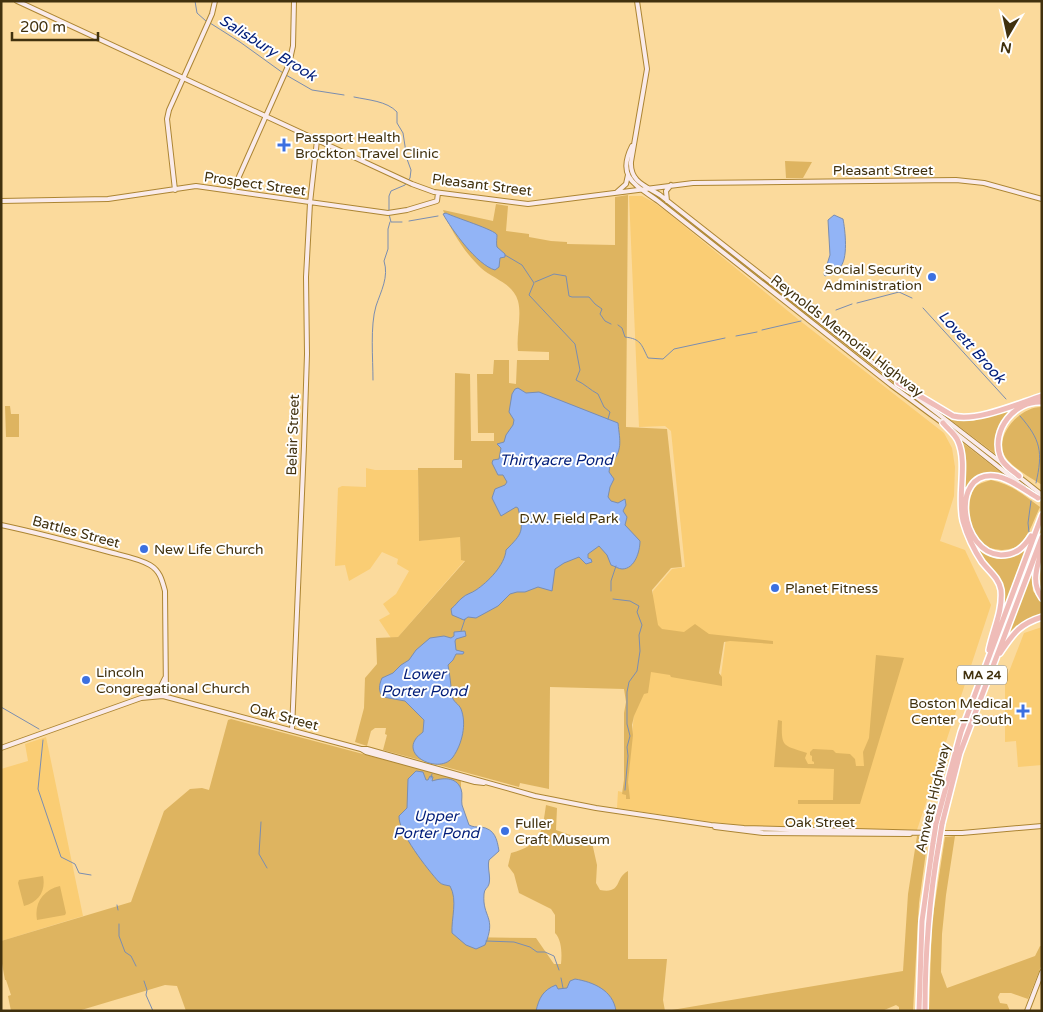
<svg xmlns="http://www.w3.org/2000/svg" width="1043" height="1012" font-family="'Varela Round',sans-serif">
<rect width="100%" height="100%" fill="#fbda9c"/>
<path fill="#facd74" d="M 629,196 L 642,196 L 653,202 L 667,212 L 799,320 L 944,433 L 952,448 L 955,467 L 954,496 L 940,541 L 965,550 L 991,605 L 917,830 L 759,827 L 705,821 L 617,808 L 618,791 L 622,792 L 622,794 L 628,781 L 634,713 L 650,671 L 720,683 L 726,638 L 649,629 L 653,591 L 672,569 L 685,567 L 671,431 L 665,426 L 639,427 Z
M 366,468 L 375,470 L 418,470 L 419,541 L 460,536 L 461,560 L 465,560 L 398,637 L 391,638 L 379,620 L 390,614 L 383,604 L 396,594 L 409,571 L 397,564 L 398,559 L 382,552 L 370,569 L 349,581 L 345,565 L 335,566 L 338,488 L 342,486 L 366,487 Z
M 1042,627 L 1042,765 L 1018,767 L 1016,741 L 1005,742 L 1005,682 L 1024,633 Z
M 46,737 L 83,916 L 1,941 L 1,769 L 28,761 L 25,744 Z"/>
<path fill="#deb460" d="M 785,161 L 812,162 L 803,178 L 786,178 Z
M 628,195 L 626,427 L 667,429 L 682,567 L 671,568 L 652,590 L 658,625 L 662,629 L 684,632 L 695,624 L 709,634 L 773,641 L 773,644 L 730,641 L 724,642 L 719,673 L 722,677 L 722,686 L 671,677 L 670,675 L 651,672 L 648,693 L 644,694 L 634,716 L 632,725 L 633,735 L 628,782 L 630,799 L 626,799 L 626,795 L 622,794 L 624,780 L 624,713 L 626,702 L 624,689 L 550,687 L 549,789 L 520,783 L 519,787 L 383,750 L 387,735 L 385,734 L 386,728 L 375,728 L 371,731 L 367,746 L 355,742 L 364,708 L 365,678 L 377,664 L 376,638 L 398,637 L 465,561 L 461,560 L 460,537 L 419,541 L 418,468 L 462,468 L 462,460 L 454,460 L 455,373 L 470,374 L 471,441 L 494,441 L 494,433 L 478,433 L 477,374 L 493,374 L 494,360 L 509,360 L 509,383 L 516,384 L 517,360 L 549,360 L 549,352 L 518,351 C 516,335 522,316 518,301 C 513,283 493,279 481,268 C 465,253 450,230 443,210 L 493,221 L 496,204 L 508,206 L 506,231 L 529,234 L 529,237 L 551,241 L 567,242 L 567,244 L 615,245 L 615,197 Z
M 1023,404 C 1007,420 990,431 998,456 L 939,411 L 959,421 L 973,421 Z
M 5,406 L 10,406 L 11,414 L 19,414 L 19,437 L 6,437 Z
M 1042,407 L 1042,485 C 1031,478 1007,465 1003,452 C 997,432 1022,406 1042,407 Z
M 959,440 L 1013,482 C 986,469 969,472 963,504 Z
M 991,480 C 1011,484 1024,495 1040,507 C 1034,519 1028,540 1016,547 C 1012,549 1005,550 1001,550 C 997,549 992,549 989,548 C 970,540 964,505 974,489 C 978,483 985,482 991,480 Z
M 975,545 C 996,563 1003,561 1025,551 L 1000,619 C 1002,609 1006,598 1003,588 C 999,572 983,560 975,545 Z
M 1034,564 L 1032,581 L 1033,591 L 1042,603 L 1042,615 C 1029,619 1018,624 1008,634 Z
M 876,655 L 904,658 L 860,804 L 798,804 L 798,800 L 833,800 L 834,769 L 774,767 L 778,720 L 782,721 C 781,748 783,745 807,753 L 805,758 L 808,764 L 814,764 L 814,762 L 812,761 L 812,756 L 810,755 L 810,752 L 813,749 L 833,750 L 836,753 L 850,754 L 855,759 L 856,766 L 864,766 L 863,752 L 869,738 Z
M 231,719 L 461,780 L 461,937 L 536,938 L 554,964 L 561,964 C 562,955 562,940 555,933 L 555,915 L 551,909 L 519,893 L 514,874 L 508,866 L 511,853 C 541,845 542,833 546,805 L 557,808 L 556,830 L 576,837 L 591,838 L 597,865 L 596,883 L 600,890 C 623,894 614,878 628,871 L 628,959 L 667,959 L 663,1000 L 665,1011 L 186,1011 L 177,986 L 165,985 L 78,1011 L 11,1011 L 8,996 L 11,995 L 6,980 L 5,980 L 1,958 L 1,941 L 131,902 L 164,811 L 190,789 L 202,788 L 209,790 L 228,720 Z
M 917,836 L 928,837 L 919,903 L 913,1011 L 899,1011 L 899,1007 L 896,1005 L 882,1011 L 666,1011 L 903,971 L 908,894 Z
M 955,836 L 946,895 L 942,934 L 941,972 L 947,988 L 1035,956 L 1040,946 L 1042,946 L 1042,964 L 1028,999 L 1011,993 L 1000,993 L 998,997 L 1000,1003 L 1007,1004 L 1010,1011 L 929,1011 L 932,922 L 945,837 Z
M 43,876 C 46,891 39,902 24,906 L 18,883 L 19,880 Z
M 60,886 L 66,913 L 65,915 L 37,920 C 34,903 43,890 60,886 Z"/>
<path fill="#92b4f6" stroke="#7a8db0" d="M 446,213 C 453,217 496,230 497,235 C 497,238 496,243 497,247 L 505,254 L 505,257 L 500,258 L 499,267 L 495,270 C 477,265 452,230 443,214 Z
M 834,215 L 843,219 C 845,229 849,261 839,268 C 835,271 829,274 825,276 L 824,274 L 830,255 L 828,220 Z
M 518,388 L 526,393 L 539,392 L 618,423 C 620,442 623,450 610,465 L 609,472 L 614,479 L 610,487 L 608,497 L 611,501 L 618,503 L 625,499 L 626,505 L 623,511 L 627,517 L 625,525 L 640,541 C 640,551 635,569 622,569 C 619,569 614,566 611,565 L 607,555 L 599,546 L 588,554 L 588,558 L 591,559 L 592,562 L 586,564 L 579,557 L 564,563 L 555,569 L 552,591 L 538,587 L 525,592 L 517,592 L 510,594 L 498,606 L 476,618 L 468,617 L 464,620 L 452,615 L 451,609 C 456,605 458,601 462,598 C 466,594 472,593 476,590 C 488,582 505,565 506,550 C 523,533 524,531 518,508 L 516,507 L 501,516 L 492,498 L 495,489 L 505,485 L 507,482 L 503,475 L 498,475 L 492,463 L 493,460 L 499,459 L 501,448 L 497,444 L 504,442 L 506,435 L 513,425 L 514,420 L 509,412 L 512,394 L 515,389 Z
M 465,631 L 466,636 L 456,639 L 455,641 L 456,650 L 464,652 L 463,654 L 456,654 L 453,660 L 448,665 C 450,676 451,686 452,696 C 453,702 459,704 461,709 C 467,724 462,744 453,757 C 441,774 404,758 415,740 C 417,736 420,735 423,732 L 424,720 L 405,701 L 383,697 C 378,691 379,685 382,678 L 393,673 L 401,665 L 409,660 L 416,650 L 430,638 L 444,636 L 451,638 L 454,636 L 454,632 Z
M 416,771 L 423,772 L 426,780 L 428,780 L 430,776 L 433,777 L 432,781 C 442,778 456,776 461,789 C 463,794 461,800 462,805 C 464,812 467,818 469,825 C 473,827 476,827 481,827 C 495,829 497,839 499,851 L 489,860 C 487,868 491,876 489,884 C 488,888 484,889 484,894 C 482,918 497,916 485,945 L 476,949 L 466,945 L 452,933 C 451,919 458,900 450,886 C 446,885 442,885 439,882 C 428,870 398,832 399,816 L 407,808 L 408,779 Z
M 575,979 C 593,982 613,990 616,1011 L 536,1011 C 539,998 543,990 556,985 L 558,989 L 567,988 L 570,981 Z"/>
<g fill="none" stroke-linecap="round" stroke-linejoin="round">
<path stroke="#7a8db0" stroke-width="1" d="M 195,1 L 197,13 L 206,21
M 210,23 L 240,42 L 283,73
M 286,75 L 312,90 L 344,95
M 354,97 C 368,100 387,101 397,112 L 397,123 L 403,133 L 407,159 L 411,170 L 410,178 L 405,185 L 391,191 L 389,196 L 389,210
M 389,214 L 391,222 L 402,222
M 409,221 L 438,216
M 505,255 L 522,265 L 534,283 L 529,295 L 575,344 L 580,370 L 576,380 C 585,384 590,390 598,394 L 604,407 L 610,412 L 608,419
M 535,282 L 554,274 L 566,276 L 569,296 L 572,297 L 589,297 L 595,304 L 602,309 L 600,314 L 605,321 L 611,324
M 857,303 L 899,292 L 912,298
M 923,308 L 1006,399
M 836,310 L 852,304
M 618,325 L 622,328 L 625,337 C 641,339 641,344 648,358 L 663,359 L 674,349 L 725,338
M 762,330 L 801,321
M 736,336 L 757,332
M 373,380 C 373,359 370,326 376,306 C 381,291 389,277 384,261 L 388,249 L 388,229 L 390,222
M 1020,416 C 1041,440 1043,452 1036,483
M 1029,532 L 1028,523 L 1031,501
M 611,591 L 611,581 L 616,566
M 613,599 L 630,601 L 639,606 L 637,612 L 642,625 L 639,635 L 640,651 L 637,671 L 629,682 L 627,692 L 627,724 L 630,736 L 627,747 L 628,756 L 625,790
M 461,631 L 465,619
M 1,707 L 39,729
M 43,740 L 38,789 L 61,857 L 75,864 L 79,873 L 91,875
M 431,778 L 432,774
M 261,822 L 259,854 L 267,868
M 117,905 L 118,910
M 119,924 L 119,936 L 125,952 L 131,956 L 136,966
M 486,941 L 514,942 L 530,947 L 537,952 L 545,952 L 554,956 L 559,970
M 561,978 L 563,988
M 144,981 L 147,990 L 146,995 L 153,1011"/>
<defs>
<path id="secondary" d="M 17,1 L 412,184 L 434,192 L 528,204 L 693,183 L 956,180 L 984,183 L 1042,199
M 637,1 L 647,69 L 631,162 C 630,182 646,186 660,195 L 900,384
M 632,146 C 616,178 636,185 658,201 L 891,385 L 944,424
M 175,190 L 167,119 L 169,110 L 212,14 L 215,1
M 233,190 L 289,64 L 293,46 L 294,1
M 617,192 L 626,184 L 628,175
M 1,201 L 108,199 L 196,186 L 388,213 L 407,210 L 437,201 L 438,193
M 667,201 L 666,191 L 671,185
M 911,393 L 1003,464
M 953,431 L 1024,487
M 1018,476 L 1042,495
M 1,525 C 39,533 76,543 113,553 C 125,556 140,559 150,565 C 160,571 162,580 165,591 L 166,697
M 148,695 L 160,688 L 165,678
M 292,730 L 304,446 L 307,354 L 306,277 L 310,203 L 317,140
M 1,748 L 141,698 L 163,696 L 361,749 L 367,749 L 535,796 L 596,808 L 711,825 L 744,828 L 930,833
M 361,749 L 366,752 L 475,782 L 484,783
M 715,827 L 763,833 L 910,834
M 932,833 L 962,833 L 1042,826
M 1027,1011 L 1042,972"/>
<path id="highway" d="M 898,383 L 953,416 C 977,422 1017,404 1042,396
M 943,423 C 948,429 955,434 958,441 C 968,463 957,496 963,521 C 967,535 974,550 982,562 C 989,571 999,578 1001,590 C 1003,611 993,630 989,650
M 1019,476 C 1012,470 1003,465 1000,456 C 991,430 1015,400 1042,402
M 1031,536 C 1024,547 1016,555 1001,555 C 960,553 950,472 994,476 C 1008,477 1026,491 1038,498
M 1042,548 C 1038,566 1030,581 1042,598
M 1000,653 C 1013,634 1019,624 1042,617
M 936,824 L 961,732 L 1042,515
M 942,824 L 960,753 L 1042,537
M 919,1011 L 922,921 L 933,843
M 925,1011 C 925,954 929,899 939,843"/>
</defs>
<use href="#secondary" stroke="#ac8533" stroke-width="6"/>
<use href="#highway" stroke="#fff" stroke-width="8"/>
<use href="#secondary" stroke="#faebea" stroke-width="4"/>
<use href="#highway" stroke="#efbcb8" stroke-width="5"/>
<defs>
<path id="highway-bridge" d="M 933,843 L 936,824
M 939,843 L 942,824"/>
</defs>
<use href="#highway-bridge" stroke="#fff" stroke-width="8" stroke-linecap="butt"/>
<use href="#highway-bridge" stroke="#efbcb8" stroke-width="5"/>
</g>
<g fill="#3c70e0" stroke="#fff" stroke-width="2">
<path d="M281.5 137.5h5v5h5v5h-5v5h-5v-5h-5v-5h5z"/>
<circle cx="932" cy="277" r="5"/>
<circle cx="144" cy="549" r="5"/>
<circle cx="775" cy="588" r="5"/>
<circle cx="86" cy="680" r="5"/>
<path d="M1020.5 703.5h5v5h5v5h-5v5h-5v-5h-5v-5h5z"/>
<circle cx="505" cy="831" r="5"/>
</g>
<g text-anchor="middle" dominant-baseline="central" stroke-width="4" stroke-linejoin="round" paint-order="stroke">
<rect fill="#fff" stroke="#7a6f56" stroke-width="1" x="957" y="665.5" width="50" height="19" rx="4"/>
<g font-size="12" font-weight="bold" fill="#41310e">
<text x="982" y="675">MA 24</text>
</g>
<g font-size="14" fill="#41310e" stroke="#fff" text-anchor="start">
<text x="295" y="137">Passport Health<tspan x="295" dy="16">Brockton Travel Clinic</tspan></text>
<text x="922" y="269" text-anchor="end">Social Security<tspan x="922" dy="16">Administration</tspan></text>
<text x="154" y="549">New Life Church</text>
<text x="785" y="588">Planet Fitness</text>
<text x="96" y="672">Lincoln<tspan x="96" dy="16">Congregational Church</tspan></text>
<text x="1012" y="703" text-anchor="end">Boston Medical<tspan x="1012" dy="16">Center – South</tspan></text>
<text x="515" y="823">Fuller<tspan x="515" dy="16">Craft Museum</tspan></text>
</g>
<g font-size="14" fill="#41310e" stroke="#fff">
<text x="883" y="170">Pleasant Street</text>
<text transform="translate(255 184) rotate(8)">Prospect Street</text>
<text transform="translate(482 185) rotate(7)">Pleasant Street</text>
<text transform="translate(847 336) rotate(38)">Reynolds Memorial Highway</text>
<text transform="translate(293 435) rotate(-88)">Belair Street</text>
<text transform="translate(76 532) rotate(15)">Battles Street</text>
<text transform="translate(284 717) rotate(15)">Oak Street</text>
<text transform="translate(933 798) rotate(-77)">Amvets Highway</text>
<text x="820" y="822">Oak Street</text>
</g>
<g font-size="14" fill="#443105" stroke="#fff">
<text x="569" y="518">D.W. Field Park</text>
</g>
<g font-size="15" font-style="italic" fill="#001d79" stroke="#fff">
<text transform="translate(268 48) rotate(32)">Salisbury Brook</text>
<text transform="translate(972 347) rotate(48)">Lovett Brook</text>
<text x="556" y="460">Thirtyacre Pond</text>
<text x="424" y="674">Lower<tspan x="424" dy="17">Porter Pond</tspan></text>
<text x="436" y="816">Upper<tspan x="436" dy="17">Porter Pond</tspan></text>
</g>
</g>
<rect width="1043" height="1012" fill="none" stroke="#41310e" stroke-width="5"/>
<g transform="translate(1008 35) rotate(189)" stroke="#ffffff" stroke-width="4" paint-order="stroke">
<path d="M0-4L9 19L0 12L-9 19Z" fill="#41310e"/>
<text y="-8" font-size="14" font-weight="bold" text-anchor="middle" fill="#41310e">N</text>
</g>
<path d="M12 32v8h86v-8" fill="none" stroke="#41310e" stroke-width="2.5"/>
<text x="20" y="32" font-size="15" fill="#41310e" stroke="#ffffff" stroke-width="4" paint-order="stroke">200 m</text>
</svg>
